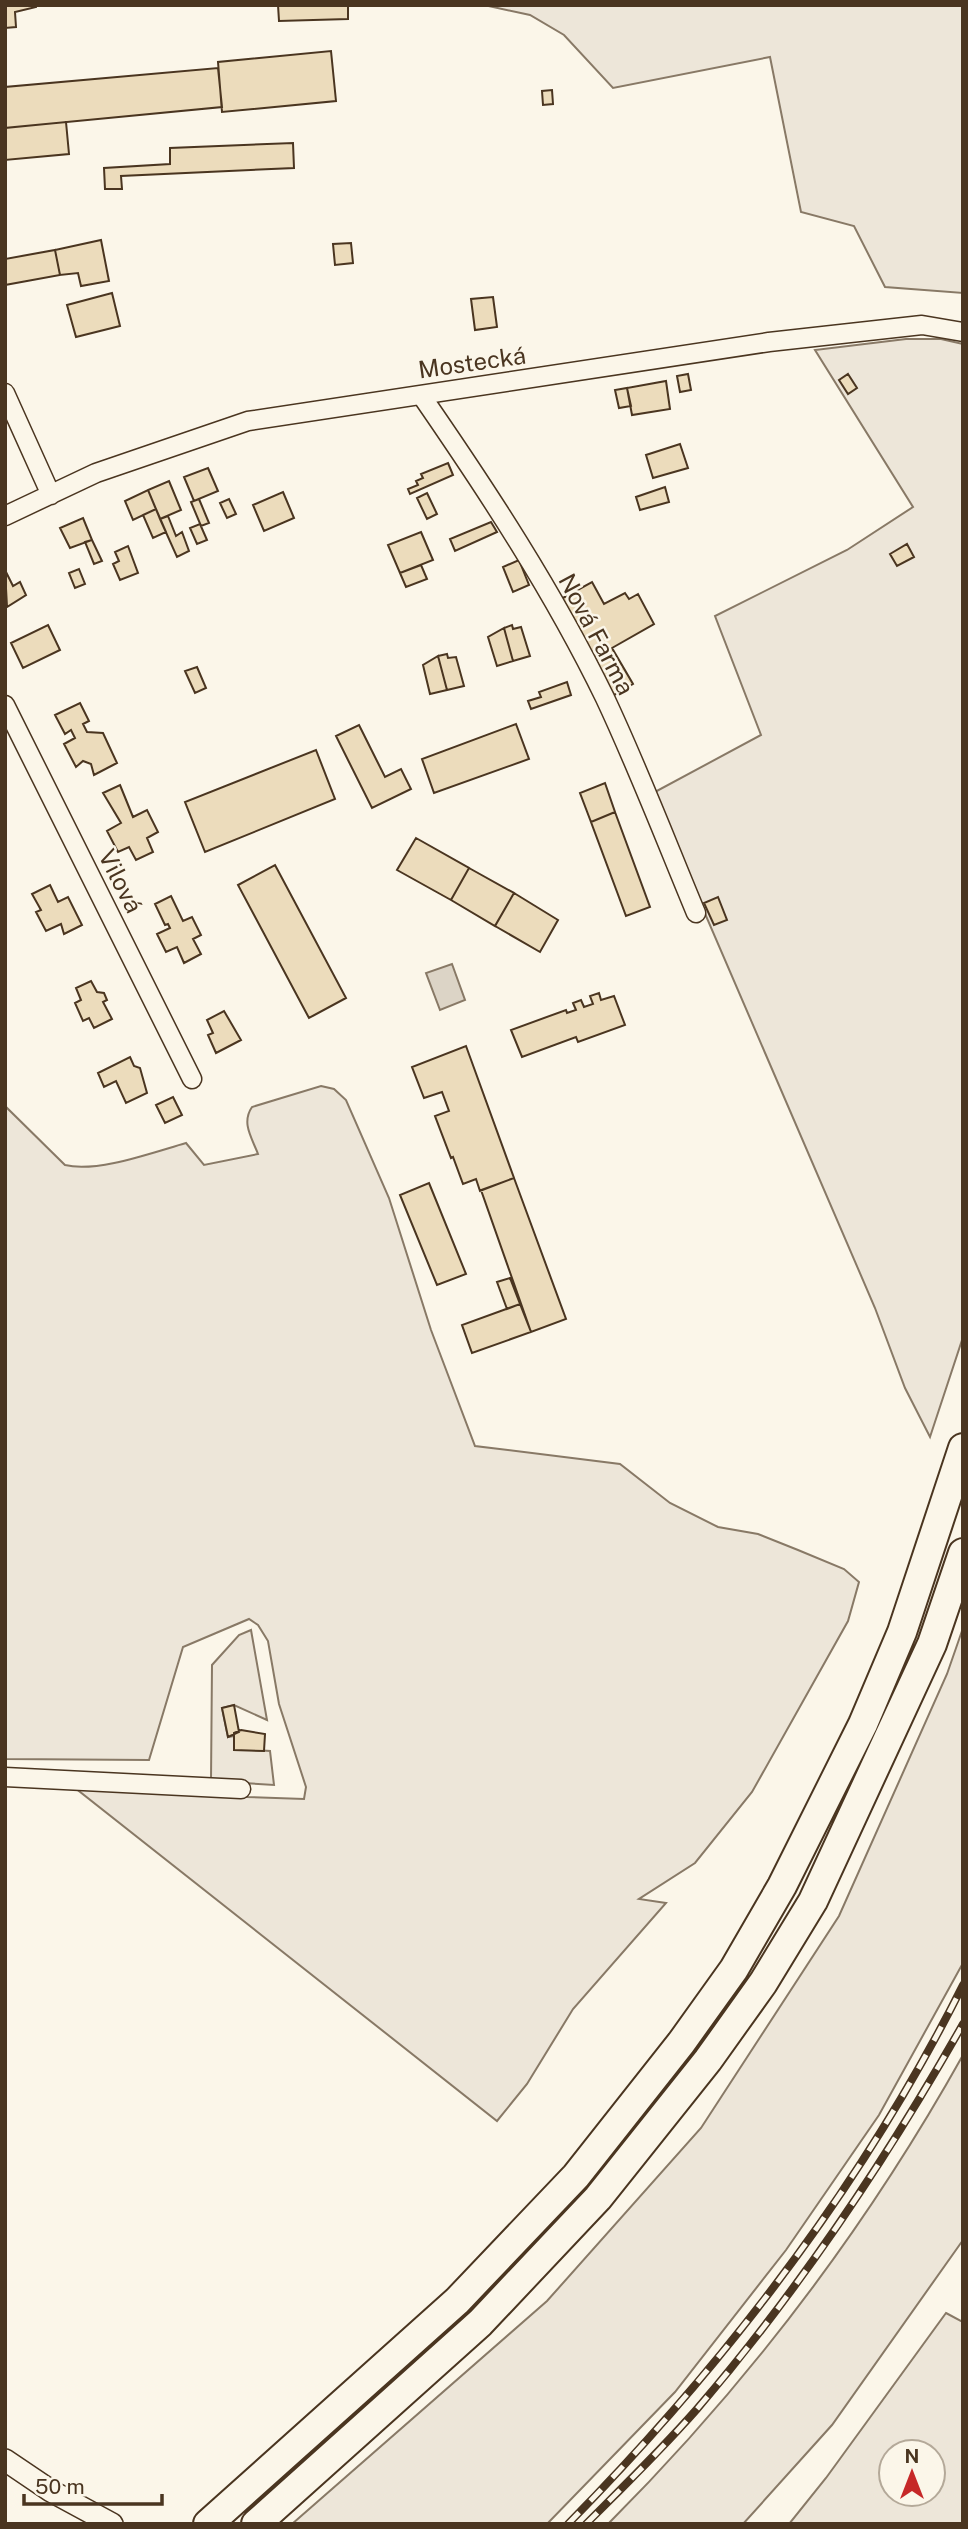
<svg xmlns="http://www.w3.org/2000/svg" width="968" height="2529" font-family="'Public Sans',sans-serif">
<rect width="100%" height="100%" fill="#fbf6e9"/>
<path fill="#ede6d9" stroke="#887966" stroke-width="2" fill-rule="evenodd" d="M 484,5 L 963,5 L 963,293 L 885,287 L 854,226 L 801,212 L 770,57 L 613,88 L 564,35 L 530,15 Z
M 906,339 L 941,339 L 963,344 L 963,1337 L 930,1437 L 905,1388 L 875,1308 L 653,793 L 761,735 L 715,616 L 847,550 L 913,507 L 815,350 Z
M 321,1086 L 334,1089 L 346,1100 L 389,1198 L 431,1330 L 475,1446 L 620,1464 L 670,1503 L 718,1527 L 758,1534 L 798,1550 L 844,1569 L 859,1582 L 848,1621 L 752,1792 L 695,1863 L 639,1899 L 666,1903 L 573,2009 L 527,2084 L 497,2121 L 65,1780 L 247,1797 L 304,1799 L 306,1787 L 279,1704 L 268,1641 L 258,1625 L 249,1619 L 183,1647 L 149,1760 L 5,1759 L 5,1106 L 65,1165 C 97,1173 154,1152 186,1143 L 204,1165 L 258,1154 C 252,1138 241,1123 252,1107 Z
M 963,1628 L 963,1963 L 879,2115 L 786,2250 L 675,2392 L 547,2524 L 292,2524 L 547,2301 L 701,2128 L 839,1916 L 947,1674 Z
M 251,1630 L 267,1720 L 234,1705 L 222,1708 L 228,1737 L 234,1736 L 234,1749 L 270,1751 L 274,1785 L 211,1781 L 212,1665 L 239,1635 Z
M 963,2055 L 963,2240 L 832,2425 L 743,2524 L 608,2524 C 747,2385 867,2227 963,2055 Z
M 946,2313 L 963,2322 L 963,2524 L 789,2524 L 826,2478 ZM 891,2452 L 933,2452 L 933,2494 L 891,2494 Z"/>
<path fill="#dcd4c6" stroke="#887966" stroke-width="2" d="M 452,964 L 465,1000 L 440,1010 L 426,973 Z"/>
<path fill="#ecdcbc" stroke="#4a3520" stroke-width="2" d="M 5,5 L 36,5 L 36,7 L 15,12 L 16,27 L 5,28 Z
M 278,5 L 348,5 L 348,19 L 279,21 Z
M 331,51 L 336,101 L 222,112 L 218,62 Z
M 218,68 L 222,107 L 5,128 L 5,87 Z
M 552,90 L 553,104 L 543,105 L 542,91 Z
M 66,122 L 69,154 L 5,160 L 5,128 Z
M 293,143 L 294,168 L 121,176 L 122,189 L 105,189 L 104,168 L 170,164 L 170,148 Z
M 101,240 L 109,281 L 81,286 L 78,273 L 60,275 L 55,250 Z
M 351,243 L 353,263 L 335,265 L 333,244 Z
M 55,250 L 60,275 L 5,285 L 5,259 Z
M 112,293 L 120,326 L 76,337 L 67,305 Z
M 493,297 L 497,327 L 475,330 L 471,299 Z
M 688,374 L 691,390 L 680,392 L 677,376 Z
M 848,374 L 857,388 L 848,394 L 839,380 Z
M 666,381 L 670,409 L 632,415 L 627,388 Z
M 627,388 L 631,406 L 619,408 L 615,390 Z
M 680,444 L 688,468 L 653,478 L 646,455 Z
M 448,463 L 453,475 L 410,494 L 408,489 L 418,485 L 416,481 L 423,478 L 421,474 Z
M 208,468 L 218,491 L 194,501 L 184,477 Z
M 169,481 L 181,510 L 160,519 L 148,490 Z
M 665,487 L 669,502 L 640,510 L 636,497 Z
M 148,490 L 156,509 L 133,520 L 125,501 Z
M 283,492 L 294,518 L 264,531 L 253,505 Z
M 427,493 L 437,514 L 427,519 L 417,498 Z
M 199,499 L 209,523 L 201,526 L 191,502 Z
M 229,499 L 236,514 L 227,518 L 220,503 Z
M 156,509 L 166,532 L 153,538 L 143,515 Z
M 168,516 L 176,536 L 182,532 L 189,551 L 177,557 L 160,519 Z
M 83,518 L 92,540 L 70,548 L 60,528 Z
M 491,522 L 497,532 L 455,551 L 450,539 Z
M 200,524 L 207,540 L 197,544 L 190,528 Z
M 421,532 L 433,560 L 400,573 L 388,545 Z
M 92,540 L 102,561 L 94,564 L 85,542 Z
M 907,544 L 914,557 L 897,566 L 890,554 Z
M 128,546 L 138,573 L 120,580 L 113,564 L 119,561 L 115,552 Z
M 519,560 L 529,585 L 513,592 L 503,567 Z
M 421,565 L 427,579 L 406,587 L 400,573 Z
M 79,569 L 85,584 L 75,588 L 69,573 Z
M 5,570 L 13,586 L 20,582 L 26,595 L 7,607 Z
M 592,582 L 604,604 L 625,593 L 629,599 L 638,594 L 654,624 L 612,648 L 633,684 L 614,695 L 561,599 Z
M 48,625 L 60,650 L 23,668 L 11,643 Z
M 512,625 L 513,629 L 521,627 L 530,656 L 513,661 L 504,628 Z
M 504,628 L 513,661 L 497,666 L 488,637 Z
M 447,654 L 448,658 L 456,657 L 464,686 L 447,690 L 438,656 Z
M 438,656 L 447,690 L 430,694 L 423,665 Z
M 197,667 L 206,688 L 195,693 L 185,671 Z
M 567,682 L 571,695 L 531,709 L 528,701 L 541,697 L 539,692 Z
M 80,703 L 89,721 L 83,724 L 87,732 L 103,733 L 117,763 L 94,775 L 91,764 L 83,761 L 76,767 L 64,744 L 75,738 L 71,730 L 65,734 L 55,715 Z
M 516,724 L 529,759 L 434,793 L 422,759 Z
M 359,725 L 385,777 L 401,769 L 411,789 L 372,808 L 336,736 Z
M 316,750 L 335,799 L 205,852 L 185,802 Z
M 605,783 L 615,812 L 591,822 L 580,793 Z
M 120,785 L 133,817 L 147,810 L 158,832 L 147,838 L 153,852 L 136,860 L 129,847 L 118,852 L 107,831 L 121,823 L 103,793 Z
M 615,812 L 650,907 L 626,916 L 591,822 Z
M 416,838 L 469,868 L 451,900 L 397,870 Z
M 275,865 L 346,998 L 309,1018 L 238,885 Z
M 469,868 L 514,893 L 495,926 L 451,900 Z
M 50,885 L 58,902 L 68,897 L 82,925 L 64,934 L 61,924 L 46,931 L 36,912 L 41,910 L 32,894 Z
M 514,893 L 558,920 L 540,952 L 495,926 Z
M 171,896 L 183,921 L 192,917 L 201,935 L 193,939 L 201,954 L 184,963 L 177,947 L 166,952 L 157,934 L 170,928 L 168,924 L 165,925 L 155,904 Z
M 718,897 L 727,920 L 714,925 L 704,903 Z
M 91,981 L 97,992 L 104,993 L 107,1000 L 103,1002 L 112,1019 L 94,1028 L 89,1018 L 83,1021 L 75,1003 L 81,1000 L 76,988 Z
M 599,993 L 601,1000 L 614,996 L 625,1025 L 578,1042 L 576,1037 L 522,1057 L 511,1030 L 566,1010 L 567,1013 L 576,1010 L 573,1003 L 581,1000 L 584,1007 L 593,1004 L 590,996 Z
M 224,1011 L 241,1040 L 216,1053 L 208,1035 L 213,1033 L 207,1020 Z
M 466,1046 L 514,1178 L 480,1191 L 476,1179 L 463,1184 L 453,1157 L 451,1158 L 435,1116 L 449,1111 L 442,1092 L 424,1098 L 412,1067 Z
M 130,1057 L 134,1066 L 140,1068 L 147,1093 L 126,1103 L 116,1081 L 104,1087 L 98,1073 Z
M 173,1097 L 182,1115 L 165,1123 L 156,1105 Z
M 514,1178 L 566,1319 L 531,1332 L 481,1190 Z
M 429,1183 L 466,1274 L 437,1285 L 400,1195 Z
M 510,1278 L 520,1304 L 507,1309 L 497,1282 Z
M 520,1304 L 531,1332 L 472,1353 L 462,1325 Z
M 234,1705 L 239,1732 L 228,1737 L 222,1708 Z
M 241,1730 L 265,1734 L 264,1751 L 234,1750 L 234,1733 Z"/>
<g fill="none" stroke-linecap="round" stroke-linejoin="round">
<defs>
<path id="minor" d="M 5,393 L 51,495
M 421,395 C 488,492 553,591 605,698 C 638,768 666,841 696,913
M 5,516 L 96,473 L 248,421 L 769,342 L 922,325 L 963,332
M 5,705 L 192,1079
M 5,1777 L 241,1789"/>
<path id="tertiary" d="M 5,2460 L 51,2491 L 112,2524"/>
<path id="trunk" d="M 208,2524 L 457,2301 L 576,2176 L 681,2043 L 734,1969 L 782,1886 L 863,1724 L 902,1632 L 963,1448
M 256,2524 L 480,2323 L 598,2198 L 708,2060 L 763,1983 L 813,1901 L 932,1644 L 963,1553"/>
</defs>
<use href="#minor" stroke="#4a3520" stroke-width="21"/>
<use href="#tertiary" stroke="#4a3520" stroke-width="24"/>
<use href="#trunk" stroke="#4a3520" stroke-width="32"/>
<use href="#minor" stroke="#fbf6e9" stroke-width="18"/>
<use href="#tertiary" stroke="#fbf6e9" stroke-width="21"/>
<use href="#trunk" stroke="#fbf6e9" stroke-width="28"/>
<defs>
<path id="rail" d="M 568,2524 C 724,2365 863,2185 963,1985
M 586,2524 C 624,2486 662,2449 697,2409 C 799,2290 886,2160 963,2024"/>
</defs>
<use href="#rail" stroke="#4a3520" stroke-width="8"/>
<use href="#rail" stroke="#fbf6e9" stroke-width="5" stroke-dasharray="16" stroke-linecap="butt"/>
</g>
<g text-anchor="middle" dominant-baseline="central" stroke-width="5" stroke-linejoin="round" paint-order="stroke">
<g font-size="24" fill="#4a3520" stroke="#fbf6e9">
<text transform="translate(472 362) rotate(-8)">Mostecká</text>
<text transform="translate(597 634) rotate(62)">Nová Farma</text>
<text transform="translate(121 881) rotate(63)">Vilová</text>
</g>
</g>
<rect width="968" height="2529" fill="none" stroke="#4a3520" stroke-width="14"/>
<g transform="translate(912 2473)"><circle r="33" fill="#fbf6e9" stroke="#b4a999" stroke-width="2"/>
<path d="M0-5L12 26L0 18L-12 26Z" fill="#c62828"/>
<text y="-10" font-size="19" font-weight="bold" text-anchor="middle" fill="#4a3520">N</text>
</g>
<path d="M24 2494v10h138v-10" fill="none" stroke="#4a3520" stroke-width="3.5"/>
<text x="35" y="2494" font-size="21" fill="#4a3520" stroke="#fbf6e9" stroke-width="5" paint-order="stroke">50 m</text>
</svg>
